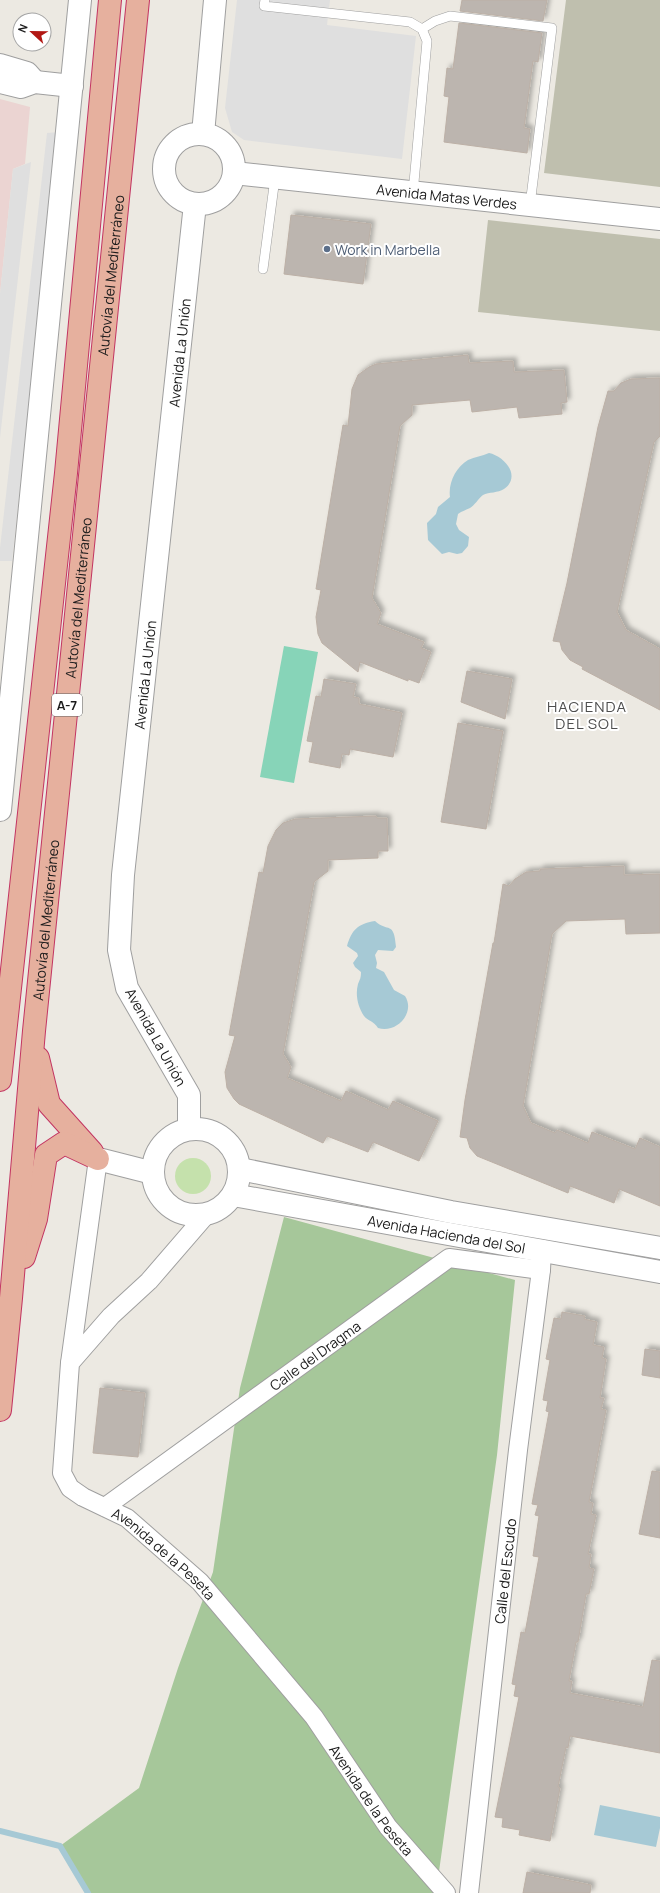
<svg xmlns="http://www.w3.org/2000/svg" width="660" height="1893" font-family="Manrope,sans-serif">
<defs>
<filter id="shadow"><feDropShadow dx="3.5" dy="-3.5" stdDeviation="2" flood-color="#0004"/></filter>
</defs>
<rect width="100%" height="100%" fill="#ece9e2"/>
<path fill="#ebd4d2" d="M 0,99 L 30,107 L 25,164 L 13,169 L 0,294 Z"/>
<path fill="#bfbfae" d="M 566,0 L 660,0 L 660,187 L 544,173 Z
M 488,220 L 660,239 L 660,331 L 478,312 Z"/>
<path fill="#c5e1ac" d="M175 1176a18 18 0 1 1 36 0a18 18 0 1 1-36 0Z"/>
<path fill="#a6c79a" d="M 284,1217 L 515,1280 L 497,1455 L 436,1893 L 88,1893 L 60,1846 L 139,1788 L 178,1668 L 213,1572 L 240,1388 Z"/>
<path fill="#87d4b8" d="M 284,646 L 318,652 L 294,783 L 260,777 Z"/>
<path fill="#dfdfdf" d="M 237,0 L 330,0 L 327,25 L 416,36 L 402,159 L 244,140 L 232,132 L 225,108 Z
M 59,132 L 12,561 L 0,561 L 0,548 L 47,133 Z
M 31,162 L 0,438 L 0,294 L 13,169 Z"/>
<path fill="#a6c9d5" d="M 489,453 C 504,456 522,476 504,489 C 498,493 489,492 483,495 C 478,499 475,505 470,508 C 466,510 462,511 458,514 L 456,524 L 459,530 L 469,537 L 468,546 L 462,553 L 457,554 L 449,552 L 442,554 L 428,540 L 427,523 L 436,514 L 438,507 L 450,497 C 448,483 456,467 468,460 C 475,457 482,456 489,453 Z
M 375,921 C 388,933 394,920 396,947 L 393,951 L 378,950 L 375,955 L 377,963 L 376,968 L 384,972 L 394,990 L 405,996 C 416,1013 396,1034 378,1028 C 374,1021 368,1021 364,1016 C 358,1007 355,995 358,984 C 360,979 361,978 361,972 L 355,967 L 353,963 L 358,956 L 357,953 L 347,946 C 352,930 357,924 375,921 Z
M 600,1805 L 660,1817 L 660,1828 L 656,1847 L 594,1835 Z"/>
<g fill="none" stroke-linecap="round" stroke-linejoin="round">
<path stroke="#a6c9d5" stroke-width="6" d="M 0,1831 L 60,1846 L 88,1893"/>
</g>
<path fill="#bcb5af" stroke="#bcb0a6" filter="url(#shadow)" d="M 462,0 L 547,0 L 543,21 L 460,11 Z
M 459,23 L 542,33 L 538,62 L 533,61 L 524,128 L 530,129 L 527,153 L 444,142 L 449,97 L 444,96 L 447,68 L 453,69 Z
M 291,215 L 371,224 L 363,284 L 284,274 Z
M 468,355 L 469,363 L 513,361 L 514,372 L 564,370 L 567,402 L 561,403 L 562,414 L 519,418 L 517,407 L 472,412 L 470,400 L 412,405 L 412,415 L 400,426 L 372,598 L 381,613 L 377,624 L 424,642 L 421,648 L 431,652 L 419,683 L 408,679 L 408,681 L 360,662 L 358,672 L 322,643 L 318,634 L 316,617 L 321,590 L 316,589 L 343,425 L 348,426 L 352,389 L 358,375 L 369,367 L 376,364 Z
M 660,378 L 660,436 L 654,442 L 617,612 L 626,630 L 660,649 L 660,710 L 582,669 L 583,667 L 570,660 L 562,650 L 560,642 L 553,641 L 567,583 L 598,427 L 608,391 L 614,391 L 621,383 L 631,379 Z
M 467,671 L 512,679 L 505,719 L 461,702 Z
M 324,679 L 356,684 L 353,697 L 359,698 L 359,704 L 402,713 L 393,757 L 350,749 L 349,755 L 342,754 L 340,768 L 309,762 L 313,742 L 307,741 L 316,696 L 321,697 Z
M 458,723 L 503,731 L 486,829 L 441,822 Z
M 376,816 L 377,818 L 387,818 L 388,851 L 378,851 L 378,858 L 328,860 L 328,871 L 314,882 L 283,1054 L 291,1067 L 287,1078 L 341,1101 L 346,1091 L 388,1110 L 393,1101 L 438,1121 L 419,1161 L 373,1142 L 368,1152 L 327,1136 L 323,1143 L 239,1104 L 234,1099 L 227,1088 L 225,1072 L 235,1036 L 229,1035 L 259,872 L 263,873 L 268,846 L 276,830 L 283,823 L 295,819 Z
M 624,866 L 624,875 L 660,874 L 660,933 L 626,934 L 625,919 L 566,921 L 552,934 L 523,1106 L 531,1123 L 555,1133 L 557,1130 L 588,1143 L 592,1132 L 635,1149 L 640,1138 L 660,1147 L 660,1206 L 619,1189 L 614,1203 L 570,1186 L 568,1193 L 477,1156 L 470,1148 L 467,1138 L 460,1137 L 465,1100 L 493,943 L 494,943 L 503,884 L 509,886 L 515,879 L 526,872 L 540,871 L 540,869 Z
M 562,1312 L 585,1316 L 584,1319 L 597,1322 L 593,1345 L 604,1347 L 602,1358 L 606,1359 L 600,1398 L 604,1398 L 601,1409 L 606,1410 L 589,1502 L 593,1503 L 591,1514 L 596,1515 L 588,1554 L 591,1554 L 589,1568 L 594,1569 L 589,1594 L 586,1594 L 578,1642 L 576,1642 L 569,1681 L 572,1681 L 570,1693 L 643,1707 L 652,1660 L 660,1661 L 660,1753 L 570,1736 L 568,1748 L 566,1747 L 558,1787 L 560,1788 L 550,1841 L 519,1835 L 520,1830 L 502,1827 L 503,1818 L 495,1817 L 519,1697 L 514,1696 L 516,1685 L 512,1684 L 521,1632 L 525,1633 L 539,1557 L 533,1556 L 539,1516 L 535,1515 L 538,1505 L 532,1504 L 549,1412 L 546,1411 L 548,1401 L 543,1400 L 550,1360 L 546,1359 L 554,1318 L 561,1319 Z
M 645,1349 L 660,1351 L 660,1378 L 642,1375 Z
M 100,1388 L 145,1393 L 138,1457 L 93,1453 Z
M 652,1471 L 660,1472 L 660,1538 L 639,1534 Z
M 527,1872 L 591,1885 L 590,1893 L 523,1893 Z"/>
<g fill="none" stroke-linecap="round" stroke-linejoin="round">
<defs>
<path id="service" d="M 265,0 L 264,6 L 410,22 L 422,29 L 427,41 L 413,193
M 422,29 L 435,21 L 450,16 L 552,28 L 530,205
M 263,269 L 275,178"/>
<g id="minor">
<path id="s1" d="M 206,1215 L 149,1281 L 111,1316 L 70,1363 L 62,1473 L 70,1488 L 83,1497 L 127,1518 L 200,1582 L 314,1717 L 388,1827 L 446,1893"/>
<path d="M 70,1363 L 98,1159"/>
<path id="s2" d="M 105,1507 L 449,1258 L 541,1270"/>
<path id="s3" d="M 469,1893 L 518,1450 L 541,1270 L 542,1249"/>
</g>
<g id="tertiary">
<path d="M 0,65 L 27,73 L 35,82"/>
<path d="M 0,82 L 21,87 L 35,82 L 72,86"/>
<path d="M 203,134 L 215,0"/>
<circle cx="199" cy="169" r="35"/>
<path id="s4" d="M 234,173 L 660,219"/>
<path d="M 0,810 L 80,0"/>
<circle cx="196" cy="1172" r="43"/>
<path id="s5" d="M 189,1129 L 189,1095 L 127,988 L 119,950 L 123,875 L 195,204"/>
<path d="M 98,1159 L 153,1173"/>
<path d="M 240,1169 L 451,1212 L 660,1248"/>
<path id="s6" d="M 233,1195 L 660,1272"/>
</g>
<g id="trunk">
<path d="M 38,1058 L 49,1104 L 92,1152"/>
<path d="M 0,1080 L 66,473 L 110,0"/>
<path d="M 24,1257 L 36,1219 L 46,1155 L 64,1143 L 98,1159"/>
<path id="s7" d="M 0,1410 L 11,1298 L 34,1031 L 138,0"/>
</g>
</defs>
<use href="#service" stroke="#9f9f9f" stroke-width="10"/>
<use href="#minor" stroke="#9f9f9f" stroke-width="20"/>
<use href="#tertiary" stroke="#9f9f9f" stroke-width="24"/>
<use href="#trunk" stroke="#c33562" stroke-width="24"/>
<use href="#service" stroke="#fff" stroke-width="9"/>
<use href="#minor" stroke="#fff" stroke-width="18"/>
<use href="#tertiary" stroke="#fff" stroke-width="22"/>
<use href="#trunk" stroke="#e6b09e" stroke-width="22"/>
</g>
<circle fill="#5c6f8a" stroke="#fff" stroke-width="1.5" cx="327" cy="249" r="4"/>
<g text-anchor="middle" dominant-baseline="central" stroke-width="4" stroke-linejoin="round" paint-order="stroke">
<rect fill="#fff" stroke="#5f5f5f" stroke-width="1" x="52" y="694" width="30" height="22" rx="3"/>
<g font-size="13" font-weight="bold" fill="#1b1b1b">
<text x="67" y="705">A-7</text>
</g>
<g font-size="14" fill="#1b1b1b" stroke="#fff">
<text stroke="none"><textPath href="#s4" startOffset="214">Avenida Matas Verdes</textPath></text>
<text stroke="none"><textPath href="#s7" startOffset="1140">Autovía del Mediterráneo</textPath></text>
<text stroke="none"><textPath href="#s5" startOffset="797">Avenida La Unión</textPath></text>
<text stroke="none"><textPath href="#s7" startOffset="816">Autovía del Mediterráneo</textPath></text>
<text stroke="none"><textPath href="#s5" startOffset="473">Avenida La Unión</textPath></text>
<text stroke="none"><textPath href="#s7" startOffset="492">Autovía del Mediterráneo</textPath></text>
<text transform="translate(156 1037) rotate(61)">Avenida La Unión</text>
<text stroke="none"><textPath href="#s6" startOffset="217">Avenida Hacienda del Sol</textPath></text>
<text stroke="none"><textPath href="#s2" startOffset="259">Calle del Dragma</textPath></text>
<text stroke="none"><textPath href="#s1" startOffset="444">Avenida de la Peseta</textPath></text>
<text stroke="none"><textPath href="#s3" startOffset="324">Calle del Escudo</textPath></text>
<text stroke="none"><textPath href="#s1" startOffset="768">Avenida de la Peseta</textPath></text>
</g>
<g font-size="14" fill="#4e5e75" stroke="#fff" text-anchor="start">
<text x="335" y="249">Work in Marbella</text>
</g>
<g font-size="15" letter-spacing="1" fill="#4e4e4e" stroke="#fff">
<text x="587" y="706">HACIENDA<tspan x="587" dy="17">DEL SOL</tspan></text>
</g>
</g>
<g transform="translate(32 32) rotate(292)"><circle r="19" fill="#ffffff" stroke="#a4a4a4"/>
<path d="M0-3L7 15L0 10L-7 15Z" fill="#b21814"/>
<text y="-6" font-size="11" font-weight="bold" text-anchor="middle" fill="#1b1b1b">N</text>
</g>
</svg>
